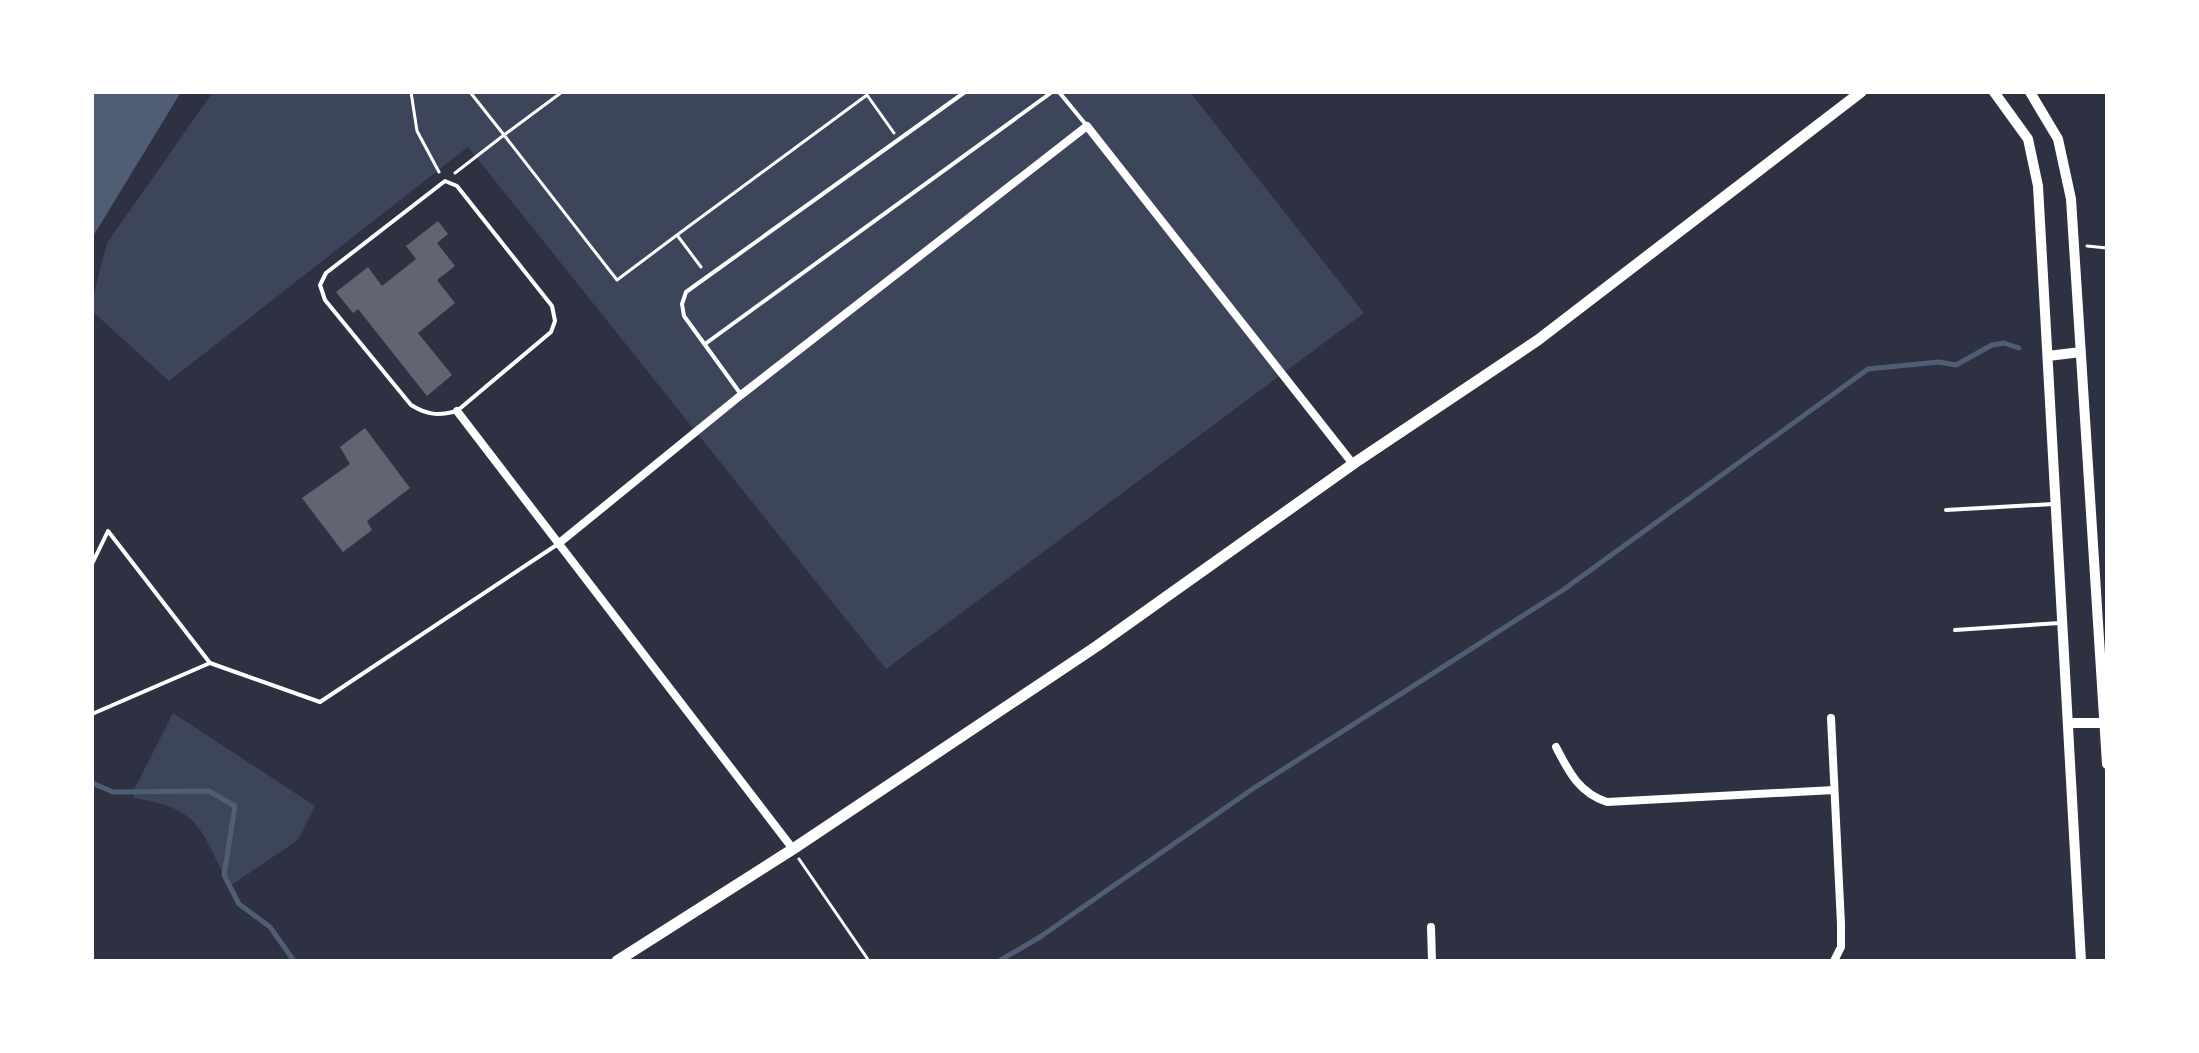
<svg xmlns="http://www.w3.org/2000/svg" width="2199" height="1053" font-family="'Source Sans 3',sans-serif">
<rect width="100%" height="100%" fill="#2d3142"/>
<path fill="#3c4559" d="M 213,92 L 1190,92 L 1364,313 L 886,669 L 468,147 L 169,381 L 92,311 L 92,301 L 107,243 Z
M 173,713 L 315,806 L 298,840 L 230,886 C 199,829 203,809 134,798 L 134,790 Z"/>
<path fill="#4f5d75" d="M 92,92 L 181,92 L 92,238 Z"/>
<g fill="none" stroke-linecap="round" stroke-linejoin="round">
<path stroke="#4f5d75" stroke-width="5" d="M 92,783 L 113,792 L 209,791 L 235,806 L 224,875 L 239,904 L 270,927 L 294,961
M 999,961 L 1040,937 L 1254,788 L 1563,590 L 1868,369 L 1939,362 L 1956,365 L 1992,345 L 2004,343 L 2019,348"/>
</g>
<path fill="#626471" d="M 438,221 L 448,234 L 437,243 L 455,266 L 437,280 L 455,303 L 418,333 L 452,375 L 427,396 L 358,309 L 353,313 L 336,292 L 368,267 L 382,286 L 416,259 L 406,246 Z
M 365,428 L 410,488 L 367,521 L 372,530 L 343,552 L 302,498 L 350,464 L 340,447 Z"/>
<g fill="none" stroke-linecap="round" stroke-linejoin="round">
<path stroke="#fff" stroke-width="3" d="M 411,92 L 417,131 L 439,172
M 470,92 L 504,135 L 562,92
M 455,173 L 504,135 L 617,280 L 677,235 L 701,267
M 677,235 L 867,95 L 894,133
M 2087,246 L 2107,248
M 799,859 L 869,961"/>
<path stroke="#fff" stroke-width="4" d="M 1059,92 L 1087,126
M 445,181 L 457,186 L 552,306 L 555,321 L 551,332 L 457,411 C 438,416 427,415 411,405 L 325,300 L 320,285 L 326,273 Z
M 705,344 L 1052,92
M 740,393 L 684,316 L 682,304 L 686,292 L 965,92
M 1946,510 L 2053,504
M 92,564 L 108,531 L 210,663 L 320,702 L 558,544
M 1955,630 L 2060,623
M 92,714 L 210,663"/>
<path stroke="#fff" stroke-width="8" d="M 457,411 L 793,849
M 558,544 L 741,395 L 1087,126 L 1353,464
M 1831,718 L 1841,924 L 1841,947 L 1834,961
M 1556,747 C 1569,772 1579,793 1607,802 L 1834,790
M 1431,927 L 1432,961"/>
<path stroke="#fff" stroke-width="10" d="M 1994,92 L 2028,139 L 2038,186 L 2081,961
M 2030,92 L 2058,139 L 2071,199 L 2107,764
M 2048,356 L 2081,352
M 2068,723 L 2104,723"/>
<path stroke="#fff" stroke-width="11" d="M 617,961 L 793,849 L 1097,646 L 1353,464 L 1538,340 L 1861,92"/>
</g>
<rect width="2199" height="1053" fill="none" stroke="#ffffff" stroke-width="188"/>
</svg>
